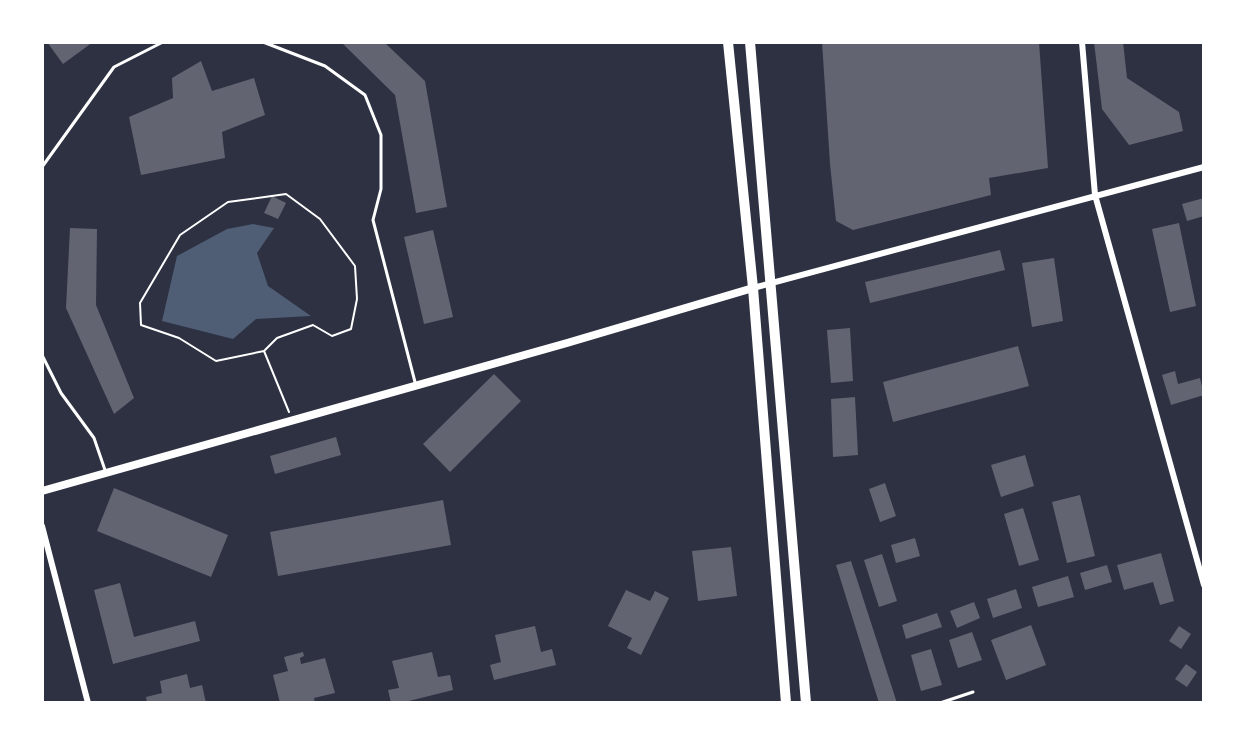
<svg xmlns="http://www.w3.org/2000/svg" width="1246" height="745" font-family="'PT Serif',serif">
<rect width="100%" height="100%" fill="#2d3142"/>
<path fill="#4f5d75" d="M 253,224 L 274,228 L 257,253 L 268,286 L 311,316 L 256,319 L 233,339 L 162,321 L 177,256 L 227,229 Z"/>
<path fill="#626471" d="M 47,42 L 93,42 L 63,64 Z
M 341,42 L 384,42 L 425,81 L 447,207 L 416,213 L 395,95 Z
M 822,42 L 1039,42 L 1048,168 L 989,178 L 991,195 L 853,230 L 836,221 L 830,164 Z
M 1094,42 L 1123,42 L 1127,78 L 1179,112 L 1183,131 L 1129,145 L 1102,109 Z
M 201,61 L 212,91 L 254,78 L 265,115 L 222,132 L 225,158 L 141,175 L 129,117 L 173,98 L 172,78 Z
M 272,196 L 286,203 L 278,219 L 264,213 Z
M 1204,198 L 1204,216 L 1187,221 L 1182,204 Z
M 1179,223 L 1196,306 L 1170,312 L 1152,229 Z
M 70,228 L 97,229 L 96,305 L 134,398 L 114,414 L 66,308 Z
M 433,230 L 453,317 L 424,324 L 404,237 Z
M 1000,250 L 1005,270 L 870,303 L 865,282 Z
M 1054,258 L 1063,321 L 1032,327 L 1022,263 Z
M 850,328 L 853,381 L 831,383 L 827,330 Z
M 1018,346 L 1029,386 L 893,422 L 883,382 Z
M 1175,371 L 1178,384 L 1200,378 L 1204,395 L 1171,405 L 1162,375 Z
M 494,374 L 521,401 L 450,472 L 423,444 Z
M 855,397 L 858,455 L 833,457 L 831,399 Z
M 336,437 L 341,455 L 275,474 L 270,456 Z
M 1025,455 L 1034,486 L 1001,497 L 991,465 Z
M 885,483 L 896,516 L 880,522 L 869,489 Z
M 114,488 L 228,535 L 211,577 L 97,531 Z
M 1080,495 L 1095,556 L 1067,563 L 1052,502 Z
M 443,500 L 451,545 L 278,576 L 270,532 Z
M 1023,508 L 1039,560 L 1019,566 L 1004,514 Z
M 915,538 L 920,556 L 896,563 L 891,545 Z
M 731,547 L 737,596 L 698,601 L 692,551 Z
M 1161,553 L 1174,601 L 1160,605 L 1153,582 L 1124,590 L 1117,565 Z
M 882,554 L 897,601 L 879,607 L 864,560 Z
M 851,561 L 897,703 L 879,703 L 836,565 Z
M 1107,565 L 1112,582 L 1085,590 L 1080,573 Z
M 1068,576 L 1074,597 L 1038,607 L 1032,587 Z
M 120,583 L 134,637 L 195,621 L 200,641 L 113,664 L 94,590 Z
M 1016,589 L 1022,608 L 993,618 L 987,599 Z
M 626,590 L 650,601 L 655,591 L 669,598 L 641,655 L 627,648 L 632,638 L 608,626 Z
M 974,602 L 980,618 L 957,628 L 950,611 Z
M 937,613 L 942,627 L 906,639 L 902,625 Z
M 1031,625 L 1046,665 L 1006,680 L 991,640 Z
M 535,626 L 541,652 L 552,649 L 556,665 L 494,680 L 490,665 L 501,662 L 495,635 Z
M 1179,626 L 1191,634 L 1181,649 L 1169,641 Z
M 972,632 L 982,660 L 958,668 L 949,640 Z
M 931,649 L 942,685 L 921,691 L 911,655 Z
M 303,652 L 304,656 L 300,658 L 301,664 L 325,658 L 335,693 L 314,698 L 315,703 L 280,703 L 273,675 L 288,671 L 284,657 Z
M 432,652 L 438,677 L 450,675 L 453,690 L 401,703 L 391,703 L 388,690 L 399,688 L 392,661 Z
M 1186,664 L 1197,672 L 1187,687 L 1175,679 Z
M 187,674 L 190,688 L 202,685 L 206,703 L 147,703 L 146,697 L 162,693 L 160,681 Z"/>
<g fill="none" stroke-linecap="round" stroke-linejoin="round">
<path stroke="#fff" stroke-width="2" d="M 264,351 L 277,338 L 313,325 L 332,336 L 351,329 L 357,299 L 355,266 L 320,219 L 286,194 L 228,202 L 180,235 L 140,303 L 141,325 L 179,338 L 216,361 L 264,351 L 289,412"/>
<path stroke="#fff" stroke-width="3" d="M 263,42 L 325,66 L 365,95 L 381,135 L 381,189 L 373,220 L 415,382
M 42,167 L 114,67 L 163,42
M 42,355 L 61,393 L 94,438 L 105,470
M 940,703 L 973,692"/>
<path stroke="#fff" stroke-width="6" d="M 1082,42 L 1095,195 L 1204,585
M 753,288 L 1204,167
M 42,526 L 88,703"/>
<path stroke="#fff" stroke-width="8" d="M 42,491 L 567,343 L 753,288"/>
<path stroke="#fff" stroke-width="10" d="M 728,42 L 753,288 L 786,703
M 750,42 L 806,703"/>
</g>
<rect width="1246" height="745" fill="none" stroke="#ffffff" stroke-width="88"/>
</svg>
